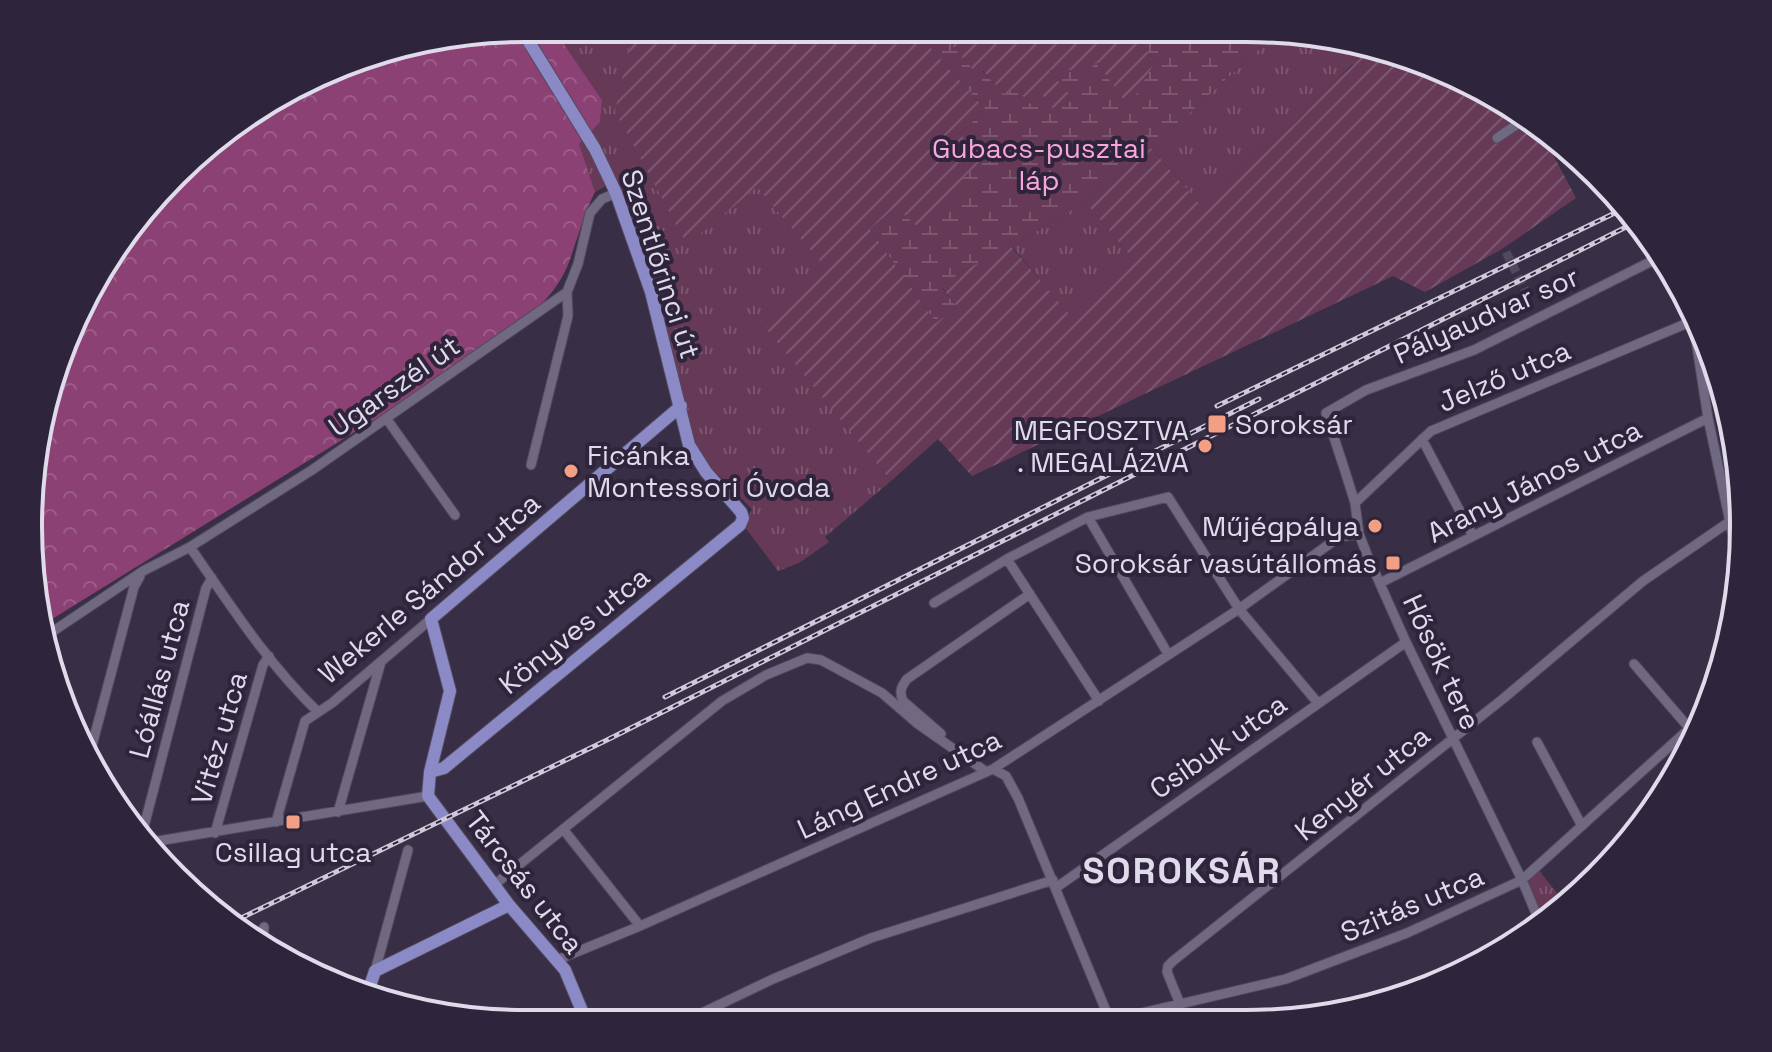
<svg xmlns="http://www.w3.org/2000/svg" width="1772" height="1052" font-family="'Space Grotesk',sans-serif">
<defs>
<pattern id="grass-tufts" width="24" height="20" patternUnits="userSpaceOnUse" patternTransform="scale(2)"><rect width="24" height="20" fill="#663a57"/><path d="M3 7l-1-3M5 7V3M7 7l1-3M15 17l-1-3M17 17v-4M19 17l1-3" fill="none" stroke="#7c566f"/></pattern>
<pattern id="forest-crowns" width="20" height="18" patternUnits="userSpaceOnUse" patternTransform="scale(2)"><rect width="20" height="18" fill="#8b4174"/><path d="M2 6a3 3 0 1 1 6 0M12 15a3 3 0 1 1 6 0" fill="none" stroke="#9b5c88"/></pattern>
<pattern id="wetland-marsh" width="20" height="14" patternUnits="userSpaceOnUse" patternTransform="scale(2)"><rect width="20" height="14" fill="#663a57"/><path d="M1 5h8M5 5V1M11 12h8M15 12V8" fill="none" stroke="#7c566f"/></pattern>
<pattern id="garden-furrows" width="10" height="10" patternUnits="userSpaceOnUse" patternTransform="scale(2)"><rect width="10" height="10" fill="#663a57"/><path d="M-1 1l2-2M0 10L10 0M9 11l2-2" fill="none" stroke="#7c566f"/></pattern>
</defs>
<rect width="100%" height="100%" fill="#382f46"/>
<path fill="url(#grass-tufts)" d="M 553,28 L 633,28 L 630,36 L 688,244 L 757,186 L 824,266 L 761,321 L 891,481 L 825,537 L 829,542 L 799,563 L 778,571 L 744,526 L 752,509 L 710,467 L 694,443 L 658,295 L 621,188 L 616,180 L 595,192 L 578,144 L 600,122 L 602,100 Z
M 1281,29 L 1337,41 L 1353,64 L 1330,85 L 1297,122 L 1247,160 L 1199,203 L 1151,148 Z
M 1085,202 L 1134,260 L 1069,315 L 1012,246 Z
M 1538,869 L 1565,903 L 1542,921 L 1527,878 Z"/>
<path fill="url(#forest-crowns)" d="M 526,28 L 553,28 L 602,100 L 600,122 L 579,144 L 595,192 C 583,215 578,238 569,262 C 555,301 512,332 479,355 L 44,624 L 28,526 L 54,366 L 112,249 L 223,131 L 366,54 Z"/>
<path fill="url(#wetland-marsh)" d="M 1131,29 L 1281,29 L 1151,148 L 1085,202 L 1012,246 L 963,271 L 941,287 L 957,307 L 936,323 L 870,229 L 896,207 L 923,231 L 963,178 L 960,134 L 985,109 L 927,44 L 940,32 L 978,74 L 982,71 L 1005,94 L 1015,87 L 1042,95 L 1054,107 L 1074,100 L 1048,70 L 1087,70 L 1097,63 L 1129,106 L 1155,62 Z"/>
<path fill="url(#garden-furrows)" d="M 633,28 L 1131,29 L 1155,62 L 1129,107 L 1097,63 L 1087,70 L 1049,70 L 1074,100 L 1053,108 L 1042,95 L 1030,104 L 1015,87 L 1005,95 L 983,71 L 978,75 L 940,32 L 927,44 L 985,109 L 960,134 L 983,159 L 963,178 L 968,187 L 923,232 L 896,207 L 870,229 L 936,323 L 957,307 L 941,286 L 963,271 L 1011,246 L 1069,314 L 1134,260 L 1085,202 L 1151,148 L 1199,203 L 1247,160 L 1297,122 L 1330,85 L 1353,65 L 1337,41 L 1407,55 L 1523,112 L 1540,130 L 1576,198 L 1502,249 L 1425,292 L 1393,276 L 972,476 L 938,439 L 891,481 L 760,321 L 824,266 L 757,187 L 687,245 L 615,111 Z"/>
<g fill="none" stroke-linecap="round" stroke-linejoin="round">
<path stroke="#51495f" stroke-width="9" stroke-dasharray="9 4.5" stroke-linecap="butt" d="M 1506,252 L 1526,292"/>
<defs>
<path id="minor" d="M 1497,138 L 1528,117
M 1695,334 L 1708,418 L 1734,541
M 386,418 L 455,515
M 1422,439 L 1473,536
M 531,465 L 568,316 L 567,292
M 1355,503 L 1431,431 L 1690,322
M 1088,517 L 1168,654
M 190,547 C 229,603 267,663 317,711
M 1007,559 L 1099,701
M 1380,583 L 1708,418
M 934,603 L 1007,559 L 1088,517 L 1168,497 L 1239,609 L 1317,702
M 46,636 L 143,571 L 190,547 L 312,470 L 567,292 L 578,264 L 590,213 L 602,199 L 616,193
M 1634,664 L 1690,729
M 941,734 L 903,701 C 899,692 901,687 907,679 L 1030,594
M 1537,742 L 1582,826
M 90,753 L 134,587 L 140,576
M 993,769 L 1006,776 L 1018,798 L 1111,1023
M 338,812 L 381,662
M 276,822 L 305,721 L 332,703 L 431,619
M 563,829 L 640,926
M 215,833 L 263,665 L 269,656
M 141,838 L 206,588 L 212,578
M 146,843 L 428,796
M 494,885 L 722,701 L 766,675 L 807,658 L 821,660 L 882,693 L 918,724 L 985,771
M 1057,887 L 1406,642
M 1540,923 L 1522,880 L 1406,642 L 1368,557 L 1359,534 L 1355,503 L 1345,471 L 1326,413 L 1366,390 L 1474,350 L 1650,262 L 1665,261
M 262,946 L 264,927
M 557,960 L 640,926 L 993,769 L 1239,609 L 1339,537 L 1359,534
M 375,971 L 408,850
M 1180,1004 L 1167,972 L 1168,966 L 1173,961 L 1504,698 L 1643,581 L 1729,522
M 681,1023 L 773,979 L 871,938 L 1053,880
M 1099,1023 L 1286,979 L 1407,933 L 1522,880 L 1691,727"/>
<path id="major" d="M 430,772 L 444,768 L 740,525 L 743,518 L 741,512 L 706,472 L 689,445 L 651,292 L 616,193 L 595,149 L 521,29
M 366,998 L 375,971 L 509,905
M 587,1023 L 565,970 L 509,905 L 428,796 L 430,772 L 450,691 L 431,619 L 681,406"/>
</defs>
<use href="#minor" stroke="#514a5d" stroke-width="11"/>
<use href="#major" stroke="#514a5d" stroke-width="14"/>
<use href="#minor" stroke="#716882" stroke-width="9"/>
<use href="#major" stroke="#8b8ac6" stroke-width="12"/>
<defs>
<path id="rail" d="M 1217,406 L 1621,210
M 665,697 L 1259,399
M 231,923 L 609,739 L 1634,223"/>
</defs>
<use href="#rail" stroke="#cfc9d9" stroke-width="5"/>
<use href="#rail" stroke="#2e253c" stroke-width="2" stroke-dasharray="6" stroke-linecap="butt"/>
</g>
<g fill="#f39f83" stroke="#2e253c" stroke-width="3">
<rect x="1207" y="414" width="20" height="20" rx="4"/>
<circle cx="1205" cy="446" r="8"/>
<circle cx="571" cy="471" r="8"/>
<circle cx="1375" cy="526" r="8"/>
<rect x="1385" y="555" width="16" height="16" rx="4"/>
<rect x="285" y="814" width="16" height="16" rx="4"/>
</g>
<g text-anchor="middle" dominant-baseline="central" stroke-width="8" stroke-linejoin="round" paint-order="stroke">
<g font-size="28" fill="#f8a5dc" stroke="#2e253c">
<text x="1039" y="148">Gubacs-pusztai<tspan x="1039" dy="32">láp</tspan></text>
</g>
<g font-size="28" fill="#e0dbea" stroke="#2e253c">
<text transform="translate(661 264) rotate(72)">Szentlőrinci út</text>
<text transform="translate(1486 315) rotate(-24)">Pályaudvar sor</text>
<text transform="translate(1504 376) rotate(-23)">Jelző utca</text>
<text transform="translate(394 386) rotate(-35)">Ugarszél út</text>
<text transform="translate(1534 481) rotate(-27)">Arany János utca</text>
<text transform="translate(429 588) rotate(-40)">Wekerle Sándor utca</text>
<text transform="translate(574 630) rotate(-39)">Könyves utca</text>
<text transform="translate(1442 662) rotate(65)">Hősök tere</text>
<text transform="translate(159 679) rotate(-75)">Lóállás utca</text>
<text transform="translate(219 738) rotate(-74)">Vitéz utca</text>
<text transform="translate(1218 746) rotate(-35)">Csibuk utca</text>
<text transform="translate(1362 783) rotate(-39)">Kenyér utca</text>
<text transform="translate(899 784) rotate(-25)">Láng Endre utca</text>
<text transform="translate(525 882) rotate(52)">Tárcsás utca</text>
<text transform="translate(1412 904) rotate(-23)">Szitás utca</text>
</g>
<g font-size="28" fill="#e0dbea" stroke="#2e253c" text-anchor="end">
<text x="1235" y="424" text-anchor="start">Soroksár</text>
<text x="1189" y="430">MEGFOSZTVA<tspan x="1189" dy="32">. MEGALÁZVA</tspan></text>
<text x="587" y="455" text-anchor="start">Ficánka<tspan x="587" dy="32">Montessori Óvoda</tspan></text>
<text x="1359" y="526">Műjégpálya</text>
<text x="1377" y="563">Soroksár vasútállomás</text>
<text x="293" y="852" text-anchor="middle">Csillag utca</text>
</g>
<g font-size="36" font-weight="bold" letter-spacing="2" fill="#e0dbea" stroke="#2e253c">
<text x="1182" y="871">SOROKSÁR</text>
</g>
</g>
<path d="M0 0H1772V1052H0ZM526 42H1246A484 484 0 0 1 1730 526V526A484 484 0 0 1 1246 1010H526A484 484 0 0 1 42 526V526A484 484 0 0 1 526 42Z" fill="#2e253c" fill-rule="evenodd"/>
<path fill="none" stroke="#e0dbea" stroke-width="4" d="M526 42H1246A484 484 0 0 1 1730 526V526A484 484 0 0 1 1246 1010H526A484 484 0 0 1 42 526V526A484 484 0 0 1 526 42Z"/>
</svg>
